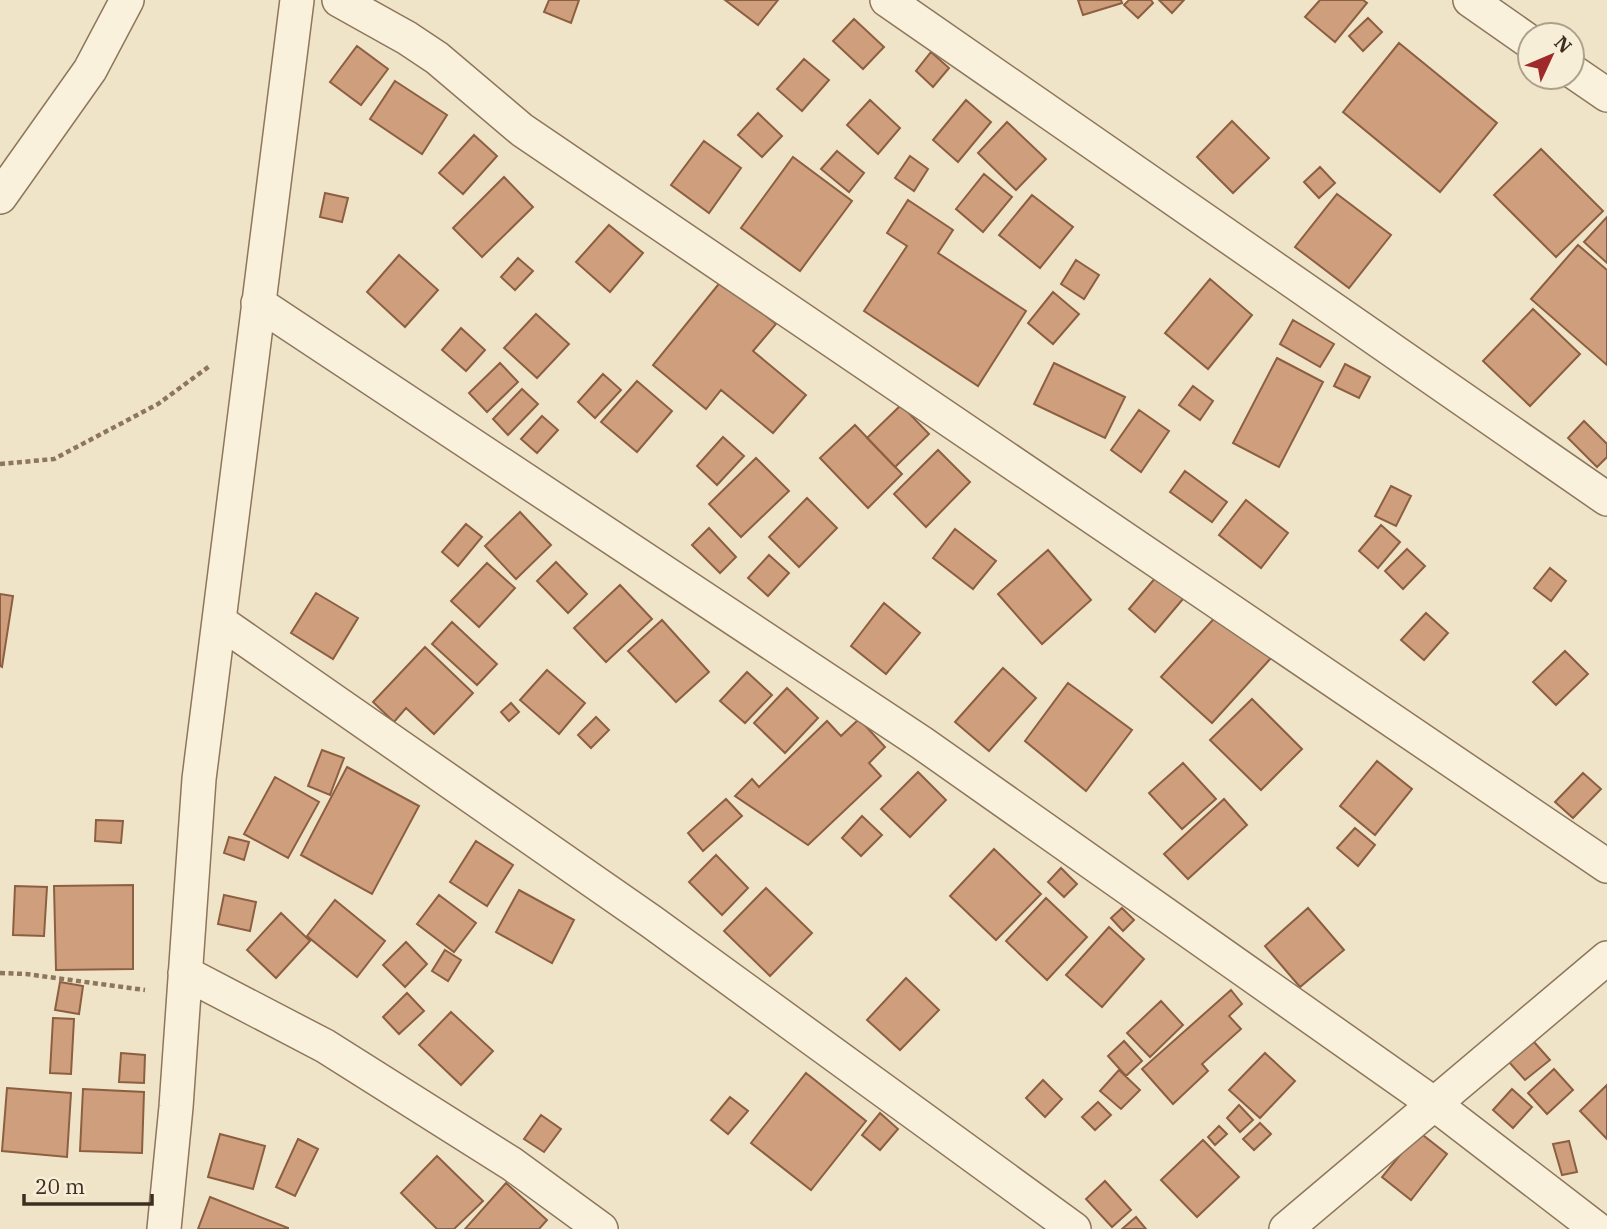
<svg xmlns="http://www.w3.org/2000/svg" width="1607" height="1229" font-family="'IBM Plex Serif',serif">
<rect width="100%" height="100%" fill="#f0e4c8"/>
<path fill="#cf9f7d" stroke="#8d5f41" stroke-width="2" d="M 549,0 L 579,0 L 571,23 L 544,12 Z
M 725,0 L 778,0 L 758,25 Z
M 1078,0 L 1121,0 L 1122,3 L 1083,15 Z
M 1129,0 L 1151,0 L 1153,3 L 1138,18 L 1124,5 Z
M 1159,0 L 1184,0 L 1172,13 Z
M 1320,0 L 1363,0 L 1367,3 L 1335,42 L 1305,17 Z
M 1368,18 L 1382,32 L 1363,51 L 1349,36 Z
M 854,19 L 884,47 L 863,69 L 833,41 Z
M 1399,43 L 1497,123 L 1440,192 L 1343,112 Z
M 357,46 L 388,69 L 361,105 L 330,82 Z
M 931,52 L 949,68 L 933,87 L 916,71 Z
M 804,59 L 829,80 L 802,111 L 777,89 Z
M 395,81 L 447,115 L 422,154 L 370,119 Z
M 870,100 L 900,128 L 878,154 L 847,125 Z
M 966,100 L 991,122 L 958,162 L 933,140 Z
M 758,113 L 782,136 L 762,157 L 738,135 Z
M 1232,121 L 1269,158 L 1233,193 L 1197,157 Z
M 1007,122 L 1046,159 L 1016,190 L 978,153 Z
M 474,135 L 497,156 L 463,194 L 439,173 Z
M 704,141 L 741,168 L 709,213 L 671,185 Z
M 1541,149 L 1603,211 L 1556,257 L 1494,195 Z
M 837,151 L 864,173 L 849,192 L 821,169 Z
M 910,156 L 928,169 L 914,191 L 895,178 Z
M 793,157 L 852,201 L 800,271 L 741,228 Z
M 1320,167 L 1335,183 L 1319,198 L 1304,182 Z
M 984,174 L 1012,197 L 983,232 L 956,209 Z
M 504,177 L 533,207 L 482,257 L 453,228 Z
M 325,193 L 348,198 L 342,222 L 320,217 Z
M 1337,194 L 1391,235 L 1349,288 L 1295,247 Z
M 1032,195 L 1073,227 L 1040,268 L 999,235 Z
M 908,200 L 953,230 L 938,253 L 1026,311 L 978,386 L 864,311 L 907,246 L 887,233 Z
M 1607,217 L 1607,263 L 1584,242 Z
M 609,225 L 643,253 L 610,292 L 576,262 Z
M 1578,245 L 1607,270 L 1607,365 L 1531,299 Z
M 399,255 L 438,290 L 405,327 L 367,292 Z
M 518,258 L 533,271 L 515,290 L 501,277 Z
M 1076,260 L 1099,275 L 1084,299 L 1061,284 Z
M 1210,279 L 1252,315 L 1208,369 L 1165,333 Z
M 722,280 L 776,324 L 753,351 L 806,395 L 773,433 L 721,390 L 706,409 L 653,365 Z
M 1053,292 L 1079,314 L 1053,344 L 1028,323 Z
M 1533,309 L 1580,354 L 1530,406 L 1483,361 Z
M 536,314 L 569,344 L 537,378 L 504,348 Z
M 1293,320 L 1334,344 L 1320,367 L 1280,344 Z
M 461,328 L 485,350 L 466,371 L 442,350 Z
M 1277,358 L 1323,382 L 1279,467 L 1233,443 Z
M 500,363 L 518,382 L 487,412 L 469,393 Z
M 1054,363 L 1125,397 L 1105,438 L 1034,404 Z
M 1345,364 L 1370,377 L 1359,398 L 1334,386 Z
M 603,374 L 621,390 L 595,418 L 578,402 Z
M 637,381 L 672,411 L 637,452 L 601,422 Z
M 1193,386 L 1213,401 L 1200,420 L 1179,405 Z
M 522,389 L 538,404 L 508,435 L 493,419 Z
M 901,405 L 929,434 L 895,467 L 867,438 Z
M 1139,410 L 1169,431 L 1141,472 L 1111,450 Z
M 542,416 L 558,430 L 537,453 L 521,439 Z
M 1584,421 L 1607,444 L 1607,457 L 1597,467 L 1568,438 Z
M 855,425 L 902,474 L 868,508 L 820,458 Z
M 723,437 L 744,456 L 717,485 L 697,466 Z
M 938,450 L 970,482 L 926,527 L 894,494 Z
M 756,458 L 789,491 L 741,537 L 709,504 Z
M 1185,471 L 1227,502 L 1212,522 L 1170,492 Z
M 1391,486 L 1411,496 L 1396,526 L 1375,516 Z
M 807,498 L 837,528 L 799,567 L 769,537 Z
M 1246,500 L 1288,533 L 1261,568 L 1219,535 Z
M 520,512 L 551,545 L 516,579 L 485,546 Z
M 466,524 L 482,537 L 458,566 L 442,552 Z
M 1381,525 L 1400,542 L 1378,568 L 1359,551 Z
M 709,528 L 736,557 L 720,573 L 692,545 Z
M 955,529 L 996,561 L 973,589 L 933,558 Z
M 1407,549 L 1425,566 L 1403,589 L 1385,571 Z
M 1048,550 L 1091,600 L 1042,644 L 998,594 Z
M 769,555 L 789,573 L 768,596 L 748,578 Z
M 556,562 L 587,594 L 568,613 L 537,581 Z
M 487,563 L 515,588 L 479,627 L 451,601 Z
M 1550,568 L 1566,581 L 1551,601 L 1534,588 Z
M 1162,570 L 1188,593 L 1155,632 L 1129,609 Z
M 620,585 L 652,619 L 606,662 L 574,628 Z
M 316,593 L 358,618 L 333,659 L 291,633 Z
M 0,594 L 13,596 L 2,667 L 0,666 Z
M 884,603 L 920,633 L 886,674 L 851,646 Z
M 1220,612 L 1271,658 L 1212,723 L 1161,677 Z
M 1426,613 L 1448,633 L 1424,660 L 1401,640 Z
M 662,620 L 709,672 L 676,702 L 628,651 Z
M 452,622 L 497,664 L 477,685 L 432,644 Z
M 425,647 L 473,693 L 434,734 L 406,708 L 394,722 L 373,702 Z
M 1565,651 L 1588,674 L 1556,705 L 1533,682 Z
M 1003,668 L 1036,698 L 989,751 L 955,722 Z
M 547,670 L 585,703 L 559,734 L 520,700 Z
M 747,672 L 772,695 L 745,723 L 720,701 Z
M 1068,683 L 1132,730 L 1086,791 L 1025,741 Z
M 787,688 L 818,718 L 785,753 L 754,723 Z
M 1252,699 L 1302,749 L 1261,790 L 1210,740 Z
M 511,703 L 519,712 L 509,721 L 501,712 Z
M 596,717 L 609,730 L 591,748 L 578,735 Z
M 859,719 L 885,747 L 869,763 L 881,776 L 808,845 L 735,796 L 752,779 L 759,787 L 827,721 L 841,736 Z
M 322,750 L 344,758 L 330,795 L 308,786 Z
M 1377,761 L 1412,789 L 1375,835 L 1340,806 Z
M 1183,763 L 1216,799 L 1182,829 L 1149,793 Z
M 347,767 L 419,806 L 372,894 L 301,855 Z
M 918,772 L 946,800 L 910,837 L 881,809 Z
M 1583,773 L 1601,789 L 1573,818 L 1555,802 Z
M 275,777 L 319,802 L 288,858 L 244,834 Z
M 726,799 L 742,816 L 703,851 L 688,833 Z
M 1224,799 L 1247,825 L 1188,879 L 1164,854 Z
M 862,816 L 882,835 L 861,856 L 842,838 Z
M 96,820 L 123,821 L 121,843 L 95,841 Z
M 1355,828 L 1375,845 L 1358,866 L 1337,848 Z
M 229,837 L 249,842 L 244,860 L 224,853 Z
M 476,841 L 513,865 L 487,906 L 450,882 Z
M 994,849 L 1041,894 L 996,940 L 950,896 Z
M 716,855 L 748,888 L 722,915 L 689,882 Z
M 1061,868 L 1077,884 L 1064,897 L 1048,882 Z
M 133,885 L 133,969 L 56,970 L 54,886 Z
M 15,886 L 47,887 L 44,936 L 13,935 Z
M 766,888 L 812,933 L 770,976 L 724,931 Z
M 519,890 L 574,920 L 552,963 L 496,932 Z
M 224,895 L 256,902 L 250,931 L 218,924 Z
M 439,895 L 476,923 L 454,952 L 417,924 Z
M 1046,898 L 1087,937 L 1047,980 L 1006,941 Z
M 335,900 L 385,941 L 357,977 L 307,936 Z
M 1122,908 L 1134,920 L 1123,931 L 1111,918 Z
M 1308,908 L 1344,950 L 1300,987 L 1265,946 Z
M 281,913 L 310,941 L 276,978 L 247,950 Z
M 1109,927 L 1144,959 L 1102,1007 L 1066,975 Z
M 406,942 L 427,964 L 405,987 L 383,965 Z
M 445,950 L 461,960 L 448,981 L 432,971 Z
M 906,978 L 939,1010 L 900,1050 L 867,1020 Z
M 60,982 L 83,986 L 79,1014 L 55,1010 Z
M 1231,990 L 1242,1004 L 1229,1016 L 1241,1029 L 1202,1064 L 1208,1071 L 1173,1104 L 1142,1069 Z
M 407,993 L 424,1011 L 399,1034 L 383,1017 Z
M 1161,1001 L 1183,1025 L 1150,1057 L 1127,1033 Z
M 451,1012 L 493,1051 L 461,1085 L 419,1045 Z
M 53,1018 L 74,1019 L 71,1074 L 50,1073 Z
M 1124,1041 L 1142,1061 L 1126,1076 L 1108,1056 Z
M 1534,1042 L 1550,1060 L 1525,1080 L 1509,1062 Z
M 121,1053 L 145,1055 L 144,1083 L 119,1082 Z
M 1265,1053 L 1295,1081 L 1260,1118 L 1229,1090 Z
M 1554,1069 L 1573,1090 L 1547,1114 L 1528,1093 Z
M 1119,1070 L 1140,1090 L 1121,1109 L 1100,1091 Z
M 806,1073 L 866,1121 L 811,1190 L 751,1143 Z
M 1043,1080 L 1062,1099 L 1045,1117 L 1026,1098 Z
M 1607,1085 L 1607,1139 L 1580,1111 Z
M 7,1088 L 71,1093 L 67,1157 L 2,1151 Z
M 83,1089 L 144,1092 L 142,1153 L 80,1151 Z
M 1512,1089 L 1532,1107 L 1513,1128 L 1493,1110 Z
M 730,1097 L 748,1111 L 728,1134 L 711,1120 Z
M 1098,1102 L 1111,1115 L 1095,1130 L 1082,1117 Z
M 1239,1105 L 1253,1120 L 1240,1132 L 1227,1118 Z
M 880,1113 L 898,1129 L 880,1150 L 862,1135 Z
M 541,1115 L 561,1129 L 544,1152 L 524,1139 Z
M 1260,1123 L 1271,1134 L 1254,1150 L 1243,1139 Z
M 1219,1126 L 1227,1134 L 1215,1145 L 1208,1137 Z
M 1419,1132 L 1447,1154 L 1411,1200 L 1382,1177 Z
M 220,1134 L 265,1146 L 253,1189 L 208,1177 Z
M 298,1139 L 318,1149 L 295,1196 L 276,1187 Z
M 1203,1140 L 1239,1177 L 1197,1217 L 1161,1180 Z
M 1569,1141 L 1577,1172 L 1562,1175 L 1553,1144 Z
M 437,1156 L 483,1201 L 454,1229 L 437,1229 L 401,1193 Z
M 1105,1181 L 1131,1210 L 1112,1227 L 1086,1199 Z
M 506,1183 L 547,1220 L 539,1229 L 465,1229 Z
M 210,1197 L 288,1228 L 288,1229 L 198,1229 Z
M 1136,1217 L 1146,1229 L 1122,1229 Z"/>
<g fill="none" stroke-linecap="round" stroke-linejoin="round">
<defs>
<path id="minor" d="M 339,0 L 407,38 L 437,58 L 522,130 L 1607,866
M 887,0 L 1607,499
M 1470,0 L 1530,42
M 1572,71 L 1607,95
M 0,197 L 90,70 L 127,0
M 258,303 L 922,743 L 1433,1103 L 1597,1229
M 219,621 L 652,922 L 1074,1229
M 185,973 L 325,1046 L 512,1164 L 601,1229
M 164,1229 L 176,1107 L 199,779 L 297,0
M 1286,1229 L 1607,958"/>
</defs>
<use href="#minor" stroke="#8d765c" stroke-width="36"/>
<path stroke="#8d765c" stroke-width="4.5" stroke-dasharray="5 3.5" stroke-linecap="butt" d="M 0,464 L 54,459 L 158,404 L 211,365
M 0,973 L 26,974 L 145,990"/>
<use href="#minor" stroke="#faf1dc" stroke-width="33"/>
</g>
<g transform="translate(1551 56) rotate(46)"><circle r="33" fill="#f7eed8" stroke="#ada18e" stroke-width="2"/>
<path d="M0-5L12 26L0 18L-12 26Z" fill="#9e2a2b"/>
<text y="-10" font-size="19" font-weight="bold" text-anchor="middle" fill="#3d2e20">N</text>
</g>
<path d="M24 1194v10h128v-10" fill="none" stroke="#3d2e20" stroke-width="3.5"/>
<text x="35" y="1194" font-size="21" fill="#3d2e20" stroke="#f7eed8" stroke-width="5" paint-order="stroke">20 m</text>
</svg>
